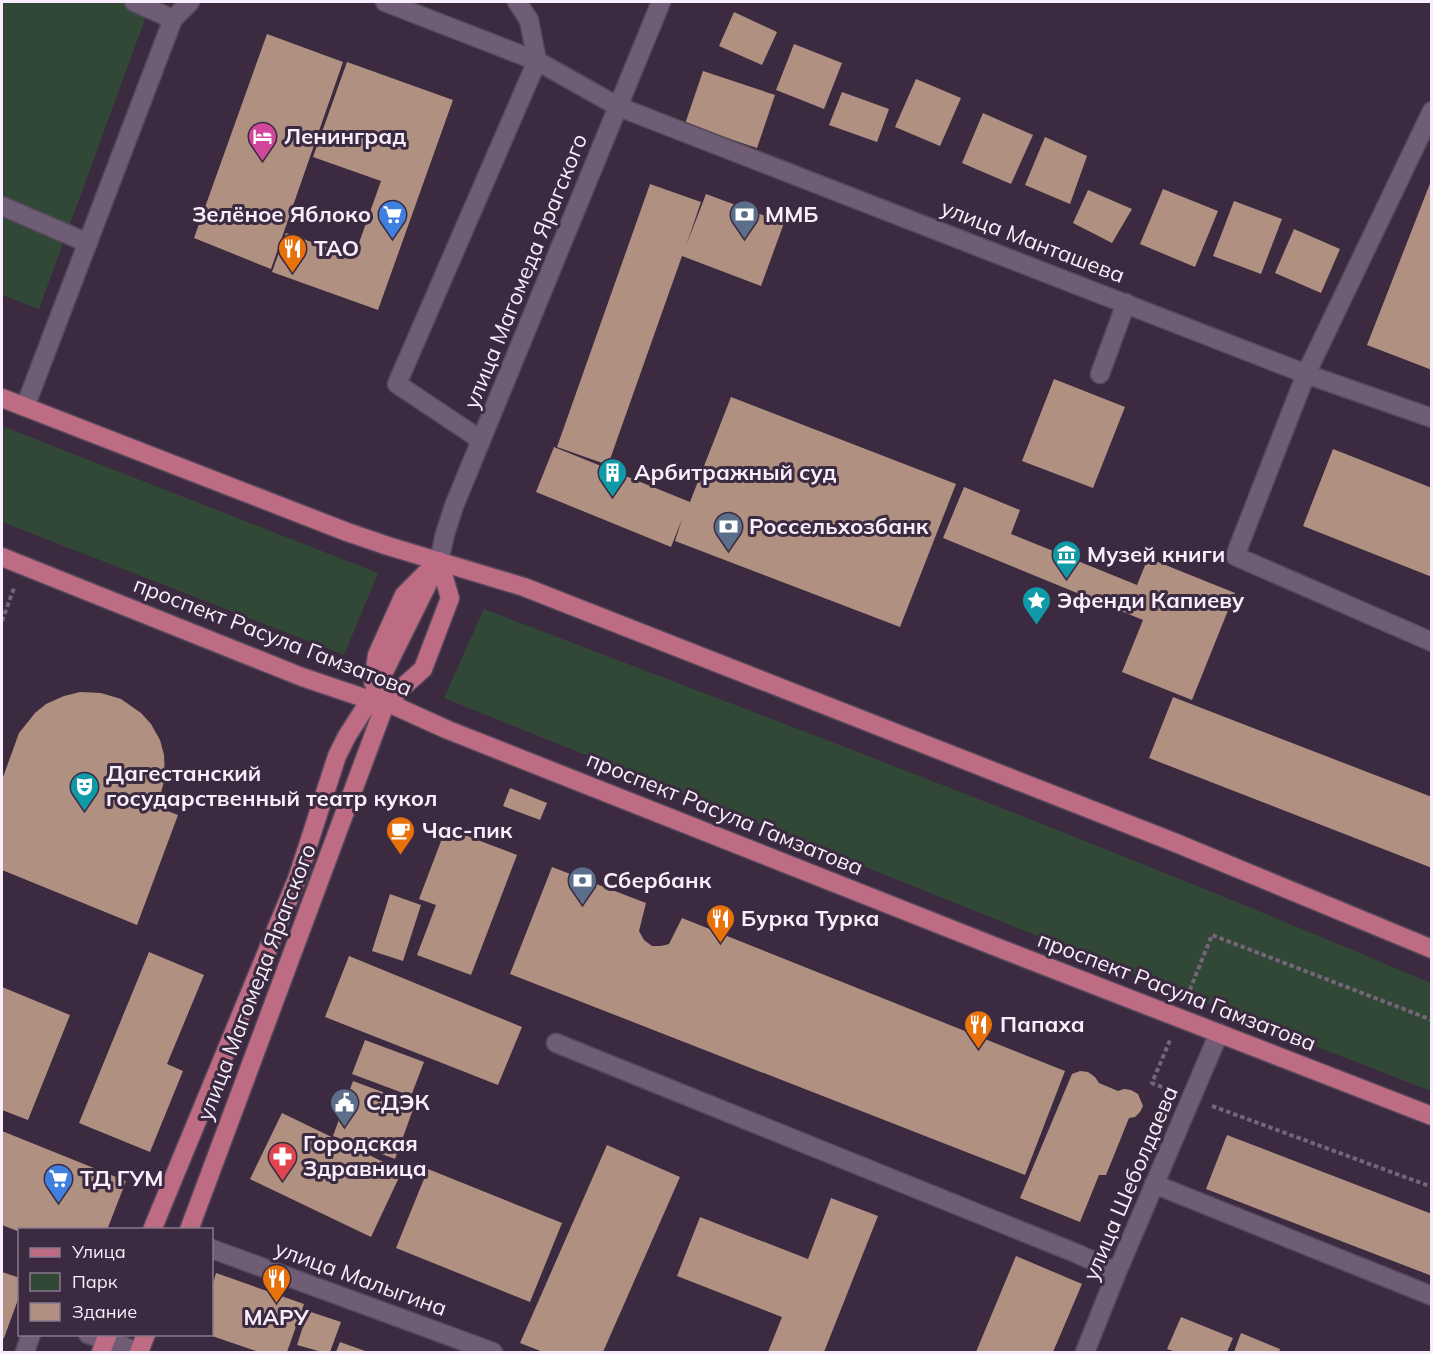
<svg xmlns="http://www.w3.org/2000/svg" width="1433" height="1354" font-family="Mulish,sans-serif">
<rect width="100%" height="100%" fill="#3b2a40"/>
<path fill="#324836" d="M 2,2 L 120,2 L 148,11 L 39,309 L 2,295 Z
M 2,426 L 378,573 L 344,655 L 2,522 Z
M 484,609 C 801,730 1119,850 1431,983 L 1431,1091 L 1237,1016 L 444,698 Z"/>
<path fill="#b09181" d="M 734,12 L 777,32 L 762,65 L 719,46 Z
M 267,34 L 343,62 L 271,269 L 194,238 Z
M 794,44 L 842,63 L 824,109 L 776,90 Z
M 347,62 L 453,100 L 378,310 L 272,272 L 286,233 L 354,257 L 381,181 L 313,157 Z
M 703,71 L 775,95 L 757,148 L 685,124 Z
M 916,79 L 961,98 L 940,146 L 895,127 Z
M 842,92 L 889,109 L 877,142 L 829,125 Z
M 983,113 L 1033,135 L 1011,184 L 962,163 Z
M 1045,137 L 1087,156 L 1070,204 L 1025,185 Z
M 1431,181 L 1432,181 L 1432,370 L 1367,345 Z
M 650,184 L 701,202 L 686,246 L 706,194 L 784,223 L 761,286 L 682,256 L 608,465 L 557,447 Z
M 1163,189 L 1218,211 L 1195,267 L 1140,244 Z
M 1088,190 L 1132,209 L 1112,243 L 1073,223 Z
M 1234,201 L 1282,219 L 1261,274 L 1213,256 Z
M 1294,229 L 1340,249 L 1321,293 L 1275,273 Z
M 1054,379 L 1125,407 L 1093,488 L 1022,461 Z
M 731,397 L 956,484 L 900,627 L 675,541 L 682,519 L 671,547 L 536,492 L 554,447 L 690,502 Z
M 1333,449 L 1432,488 L 1432,577 L 1303,526 Z
M 964,487 L 1020,510 L 1011,534 L 1137,585 L 1148,558 L 1235,593 L 1192,700 L 1122,672 L 1143,620 L 943,538 Z
M 80,692 L 101,693 L 121,699 L 141,713 L 151,724 L 160,740 L 164,755 L 165,778 L 157,807 L 178,815 L 137,925 L 2,870 L 2,780 L 19,733 L 35,713 L 46,704 L 64,696 Z
M 1173,697 L 1432,797 L 1432,868 L 1149,758 Z
M 510,788 L 547,803 L 540,820 L 503,806 Z
M 446,828 L 517,855 L 471,975 L 417,955 L 436,905 L 419,899 Z
M 552,867 L 646,903 L 639,931 L 644,940 L 652,946 L 661,946 L 669,944 L 682,918 L 1065,1071 L 1025,1175 L 510,974 Z
M 390,894 L 421,905 L 403,961 L 372,951 Z
M 149,952 L 204,975 L 167,1064 L 183,1071 L 150,1152 L 79,1123 Z
M 349,956 L 522,1027 L 498,1085 L 325,1017 Z
M 2,987 L 70,1015 L 28,1120 L 2,1110 Z
M 365,1040 L 424,1062 L 411,1096 L 352,1074 Z
M 1080,1071 L 1088,1072 L 1095,1077 L 1099,1083 L 1118,1091 L 1124,1089 L 1131,1090 L 1138,1094 L 1143,1106 L 1140,1112 L 1135,1117 L 1129,1118 L 1106,1175 L 1099,1175 L 1080,1222 L 1020,1198 L 1072,1074 Z
M 353,1081 L 415,1104 L 395,1159 L 333,1136 Z
M 282,1113 L 402,1171 L 371,1237 L 250,1179 Z
M 2,1131 L 126,1181 L 107,1230 L 20,1230 L 20,1232 L 2,1225 Z
M 1227,1135 L 1432,1214 L 1432,1276 L 1206,1189 Z
M 607,1145 L 680,1177 L 603,1352 L 543,1352 L 520,1343 Z
M 428,1169 L 562,1223 L 530,1302 L 396,1248 Z
M 831,1198 L 878,1216 L 824,1352 L 768,1352 L 782,1317 L 677,1276 L 700,1217 L 808,1259 Z
M 1016,1256 L 1082,1284 L 1053,1352 L 976,1352 Z
M 2,1272 L 20,1278 L 20,1294 L 4,1338 L 2,1339 Z
M 216,1273 L 304,1304 L 287,1352 L 259,1352 L 212,1336 L 212,1287 Z
M 308,1311 L 341,1322 L 330,1352 L 322,1352 L 297,1345 Z
M 1181,1317 L 1233,1338 L 1227,1352 L 1176,1352 L 1167,1349 Z
M 1241,1333 L 1280,1349 L 1279,1352 L 1234,1352 Z
M 340,1342 L 368,1352 L 336,1352 Z"/>
<g fill="none" stroke-linecap="round" stroke-linejoin="round">
<defs>
<path id="minor" d="M 134,2 L 173,19 L 190,2
M 385,2 L 537,61
M 517,2 L 529,20 L 537,61
M 1432,111 L 1306,374 L 1235,556 L 1432,642
M 2,206 L 88,243
M 1100,374 L 1126,303
M 25,407 L 173,19
M 481,440 L 397,384 L 537,61 L 619,107 L 1306,374 L 1432,418
M 439,561 L 445,534 L 454,506 L 661,2
M 556,1043 L 1078,1254 L 1117,1272
M 1154,1184 L 1432,1296
M 212,1249 L 493,1352
M 88,1334 L 139,1352
M 25,1352 L 31,1334
M 1085,1352 L 1117,1272 L 1219,1033"/>
<path id="major" d="M 2,398 L 347,532 L 388,546 L 524,587 L 1176,843 L 1432,949
M 2,557 L 302,677 L 370,700 L 386,702 L 448,730 L 1004,950 L 1432,1116
M 373,682 L 377,655 L 404,595 L 429,570
M 152,1230 L 297,879 L 337,756 L 347,736 L 370,700 L 439,561
M 189,1230 L 386,702 L 423,669 L 450,598 L 439,561
M 101,1352 L 108,1334
M 139,1352 L 146,1334"/>
</defs>
<use href="#minor" stroke="#56475a" stroke-width="21"/>
<use href="#major" stroke="#56475a" stroke-width="21"/>
<path stroke="#756579" stroke-width="4" stroke-dasharray="4.5 3" stroke-linecap="butt" d="M 2,621 L 14,588
M 1187,997 L 1212,935 L 1432,1020
M 1169,1090 L 1152,1083 L 1170,1040
M 1212,1106 L 1432,1187"/>
<use href="#minor" stroke="#6f5d75" stroke-width="18"/>
<use href="#major" stroke="#be6c83" stroke-width="18"/>
</g>
<defs>
<symbol id="hotel-pin" viewBox="-11 -11 22 30"><path d="M0 17L-7.5 6A9.5 9.5 0 1 1 7.5 6Z" fill="#d1479c" stroke="#3b2a40"/><path d="M-6-4.5h1.5V1H6V5H4.5V3h-9V5H-6ZM-4 0a1.8 1.8 0 1 1 3.6 0ZM.5 0V-2.5h3Q6-2.5 6 0Z" fill="#fff"/></symbol>
<symbol id="supermarket-pin" viewBox="-11 -11 22 30"><path d="M0 17L-7.5 6A9.5 9.5 0 1 1 7.5 6Z" fill="#3f7fe0" stroke="#3b2a40"/><path d="M-6-5.5h2.5l.6 2H6L4.5 2H-2.5L-4.4-4H-6ZM-1.5 3.2a1.3 1.3 0 1 0 .1 0ZM3 3.2a1.3 1.3 0 1 0 .1 0Z" fill="#fff"/></symbol>
<symbol id="bank-pin" viewBox="-11 -11 22 30"><path d="M0 17L-7.5 6A9.5 9.5 0 1 1 7.5 6Z" fill="#5c6f8a" stroke="#3b2a40"/><path d="M-6-4H6V4H-6ZM0-2.3a2.3 2.3 0 1 0 0 4.6a2.3 2.3 0 1 0 0-4.6Z" fill="#fff"/></symbol>
<symbol id="restaurant-pin" viewBox="-11 -11 22 30"><path d="M0 17L-7.5 6A9.5 9.5 0 1 1 7.5 6Z" fill="#e8710a" stroke="#3b2a40"/><path d="M-5-6h1v4h1v-4h1v4h1v-4h1v5L-1.5 .5V6h-2V.5L-5-1ZM5-6V6H3V1.5H1.5Q1.5-4 5-6Z" fill="#fff"/></symbol>
<symbol id="building-pin" viewBox="-11 -11 22 30"><path d="M0 17L-7.5 6A9.5 9.5 0 1 1 7.5 6Z" fill="#0f9aa8" stroke="#3b2a40"/><path d="M-4-6H4V6H1V3H-1V6H-4ZM-2.5-4.3h1.7v1.8h-1.7ZM.8-4.3h1.7v1.8H.8ZM-2.5-1h1.7V.8h-1.7ZM.8-1h1.7V.8H.8Z" fill="#fff"/></symbol>
<symbol id="museum-pin" viewBox="-11 -11 22 30"><path d="M0 17L-7.5 6A9.5 9.5 0 1 1 7.5 6Z" fill="#0f9aa8" stroke="#3b2a40"/><path d="M0-6L6-3V-2H-6V-3ZM-5-1h2V3h-2ZM-1-1h2V3h-2ZM3-1h2V3H3ZM-6 4H6V6H-6Z" fill="#fff"/></symbol>
<symbol id="sight-pin" viewBox="-11 -11 22 30"><path d="M0 17L-7.5 6A9.5 9.5 0 1 1 7.5 6Z" fill="#0f9aa8" stroke="#3b2a40"/><path d="M0-6L1.8-2.2L6-1.7L2.9 1.2L3.7 5.4L0 3.3L-3.7 5.4L-2.9 1.2L-6-1.7L-1.8-2.2Z" fill="#fff"/></symbol>
<symbol id="theatre-pin" viewBox="-11 -11 22 30"><path d="M0 17L-7.5 6A9.5 9.5 0 1 1 7.5 6Z" fill="#0f9aa8" stroke="#3b2a40"/><path d="M-5-5.5Q0-4 5-5.5V0Q5 5 0 6Q-5 5-5 0ZM-3.3-2.5H-1v1.5H-3.3ZM1-2.5H3.3v1.5H1ZM-2.8 1Q0 5.5 2.8 1Z" fill="#fff"/></symbol>
<symbol id="cafe-pin" viewBox="-11 -11 22 30"><path d="M0 17L-7.5 6A9.5 9.5 0 1 1 7.5 6Z" fill="#e8710a" stroke="#3b2a40"/><path d="M-5.5-4.5H6V0H3Q3 3.5 0 3.5H-2.5Q-5.5 3.5-5.5 0ZM3-3.2v2h1.7v-2ZM-6 4.5H4V6H-6Z" fill="#fff"/></symbol>
<symbol id="civic-pin" viewBox="-11 -11 22 30"><path d="M0 17L-7.5 6A9.5 9.5 0 1 1 7.5 6Z" fill="#5c6f8a" stroke="#3b2a40"/><path d="M-.6-6.5H3V-4.5H.6V-3L4-1V1h2V6H-6V1h2V-1L-.6-3ZM-1.2 2.5V6h2.4V2.5Z" fill="#fff"/></symbol>
<symbol id="pharmacy-pin" viewBox="-11 -11 22 30"><path d="M0 17L-7.5 6A9.5 9.5 0 1 1 7.5 6Z" fill="#e0444e" stroke="#3b2a40"/><path d="M-2-6h4v4h4v4h-4v4h-4v-4h-4v-4h4Z" fill="#fff"/></symbol>
</defs>
<g fill-rule="evenodd">
<use href="#hotel-pin" x="246" y="120" width="33" height="45"/>
<use href="#supermarket-pin" x="376" y="198" width="33" height="45"/>
<use href="#bank-pin" x="728" y="198" width="33" height="45"/>
<use href="#restaurant-pin" x="276" y="232" width="33" height="45"/>
<use href="#building-pin" x="596" y="456" width="33" height="45"/>
<use href="#bank-pin" x="712" y="510" width="33" height="45"/>
<use href="#museum-pin" x="1050" y="538" width="33" height="45"/>
<use href="#sight-pin" x="1020" y="584" width="33" height="45"/>
<use href="#theatre-pin" x="68" y="770" width="33" height="45"/>
<use href="#cafe-pin" x="384" y="814" width="33" height="45"/>
<use href="#bank-pin" x="566" y="864" width="33" height="45"/>
<use href="#restaurant-pin" x="704" y="902" width="33" height="45"/>
<use href="#restaurant-pin" x="962" y="1008" width="33" height="45"/>
<use href="#civic-pin" x="328" y="1086" width="33" height="45"/>
<use href="#pharmacy-pin" x="266" y="1140" width="33" height="45"/>
<use href="#supermarket-pin" x="42" y="1162" width="33" height="45"/>
<use href="#restaurant-pin" x="260" y="1262" width="33" height="45"/>
</g>
<g text-anchor="middle" dominant-baseline="central" stroke-width="6" stroke-linejoin="round" paint-order="stroke">
<g font-size="22" font-weight="bold" fill="#f9eefd" stroke="#3b2a40" text-anchor="start">
<text x="284" y="136">Ленинград</text>
<text x="371" y="214" text-anchor="end">Зелёное Яблоко</text>
<text x="765" y="214">ММБ</text>
<text x="314" y="248">ТАО</text>
<text x="634" y="472">Арбитражный суд</text>
<text x="749" y="526">Россельхозбанк</text>
<text x="1087" y="554">Музей книги</text>
<text x="1057" y="600">Эфенди Капиеву</text>
<text x="106" y="773">Дагестанский<tspan x="106" dy="25">государственный театр кукол</tspan></text>
<text x="422" y="830">Час-пик</text>
<text x="603" y="880">Сбербанк</text>
<text x="741" y="918">Бурка Турка</text>
<text x="1000" y="1024">Папаха</text>
<text x="366" y="1102">СДЭК</text>
<text x="303" y="1143">Городская<tspan x="303" dy="25">Здравница</tspan></text>
<text x="80" y="1178">ТД ГУМ</text>
<text x="276" y="1317" text-anchor="middle">МАРУ</text>
</g>
<g font-size="22" fill="#f9eefd" stroke="#3b2a40">
<text transform="translate(1033 241) rotate(21)">улица Манташева</text>
<text transform="translate(525 271) rotate(-68)">улица Магомеда Ярагского</text>
<text transform="translate(273 636) rotate(21)">проспект Расула Гамзатова</text>
<text transform="translate(725 813) rotate(22)">проспект Расула Гамзатова</text>
<text transform="translate(256 982) rotate(-69)">улица Магомеда Ярагского</text>
<text transform="translate(1177 991) rotate(21)">проспект Расула Гамзатова</text>
<text transform="translate(1130 1183) rotate(-67)">улица Шеболдаева</text>
<text transform="translate(361 1278) rotate(20)">улица Малыгина</text>
</g>
</g>
<rect width="1433" height="1354" fill="none" stroke="#f9eefd" stroke-width="6"/>
<rect x="18" y="1228" width="195" height="108" fill="#3b2a40" stroke="#87788c" stroke-width="1.5"/>
<rect x="30" y="1248" width="30" height="9" fill="#be6c83" stroke="#87788c" stroke-width="1.5"/>
<text x="72" y="1258" font-size="18" fill="#f9eefd">Улица</text>
<rect x="30" y="1273" width="30" height="18" fill="#324836" stroke="#87788c" stroke-width="1.5"/>
<text x="72" y="1288" font-size="18" fill="#f9eefd">Парк</text>
<rect x="30" y="1303" width="30" height="18" fill="#b09181" stroke="#87788c" stroke-width="1.5"/>
<text x="72" y="1318" font-size="18" fill="#f9eefd">Здание</text>
</svg>
